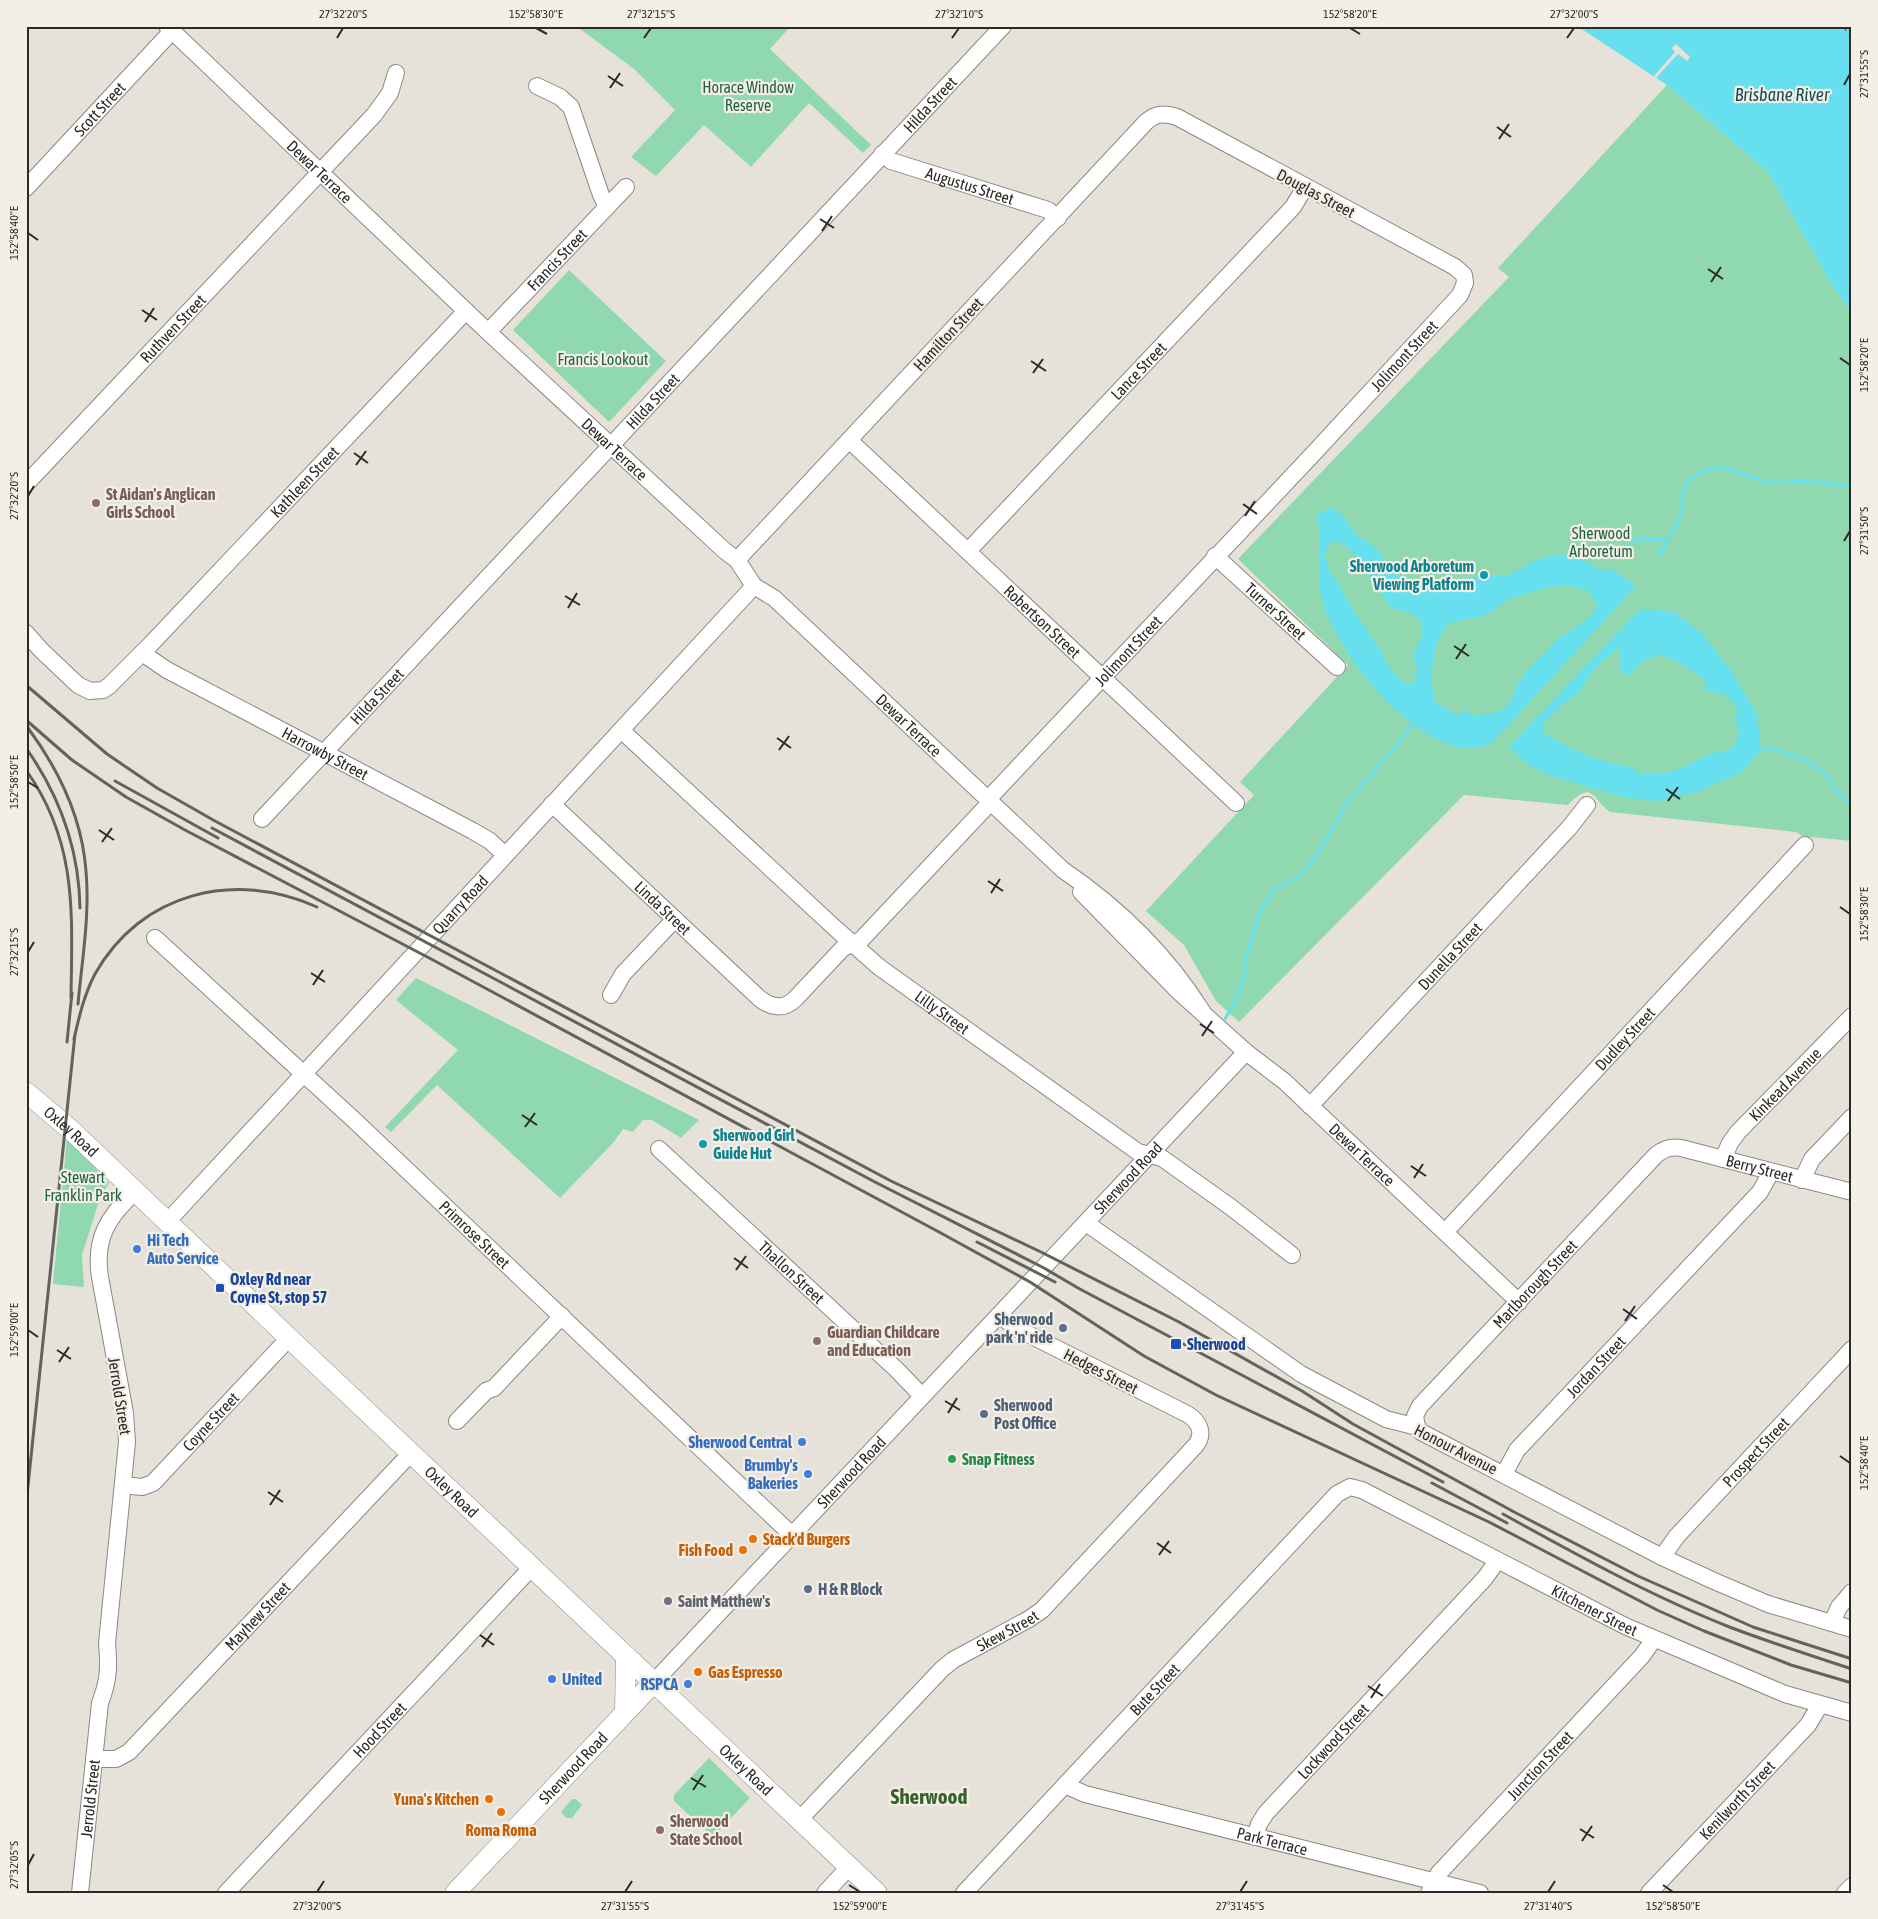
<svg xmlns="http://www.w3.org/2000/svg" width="1878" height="1919" font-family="'Asap Condensed',sans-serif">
<rect width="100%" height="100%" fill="#e6e2d9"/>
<path fill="#8fd8b0" d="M 576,26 L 791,26 L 770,49 L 871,145 L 863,153 L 809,103 L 751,167 L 704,125 L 656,176 L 631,157 L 675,110 L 634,69 Z
M 1667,85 L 1768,172 L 1833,287 L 1852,312 L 1852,841 L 1802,836 L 1796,832 L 1610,812 C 1591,797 1592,780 1568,805 L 1464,795 L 1239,1022 L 1216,1001 L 1184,945 L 1146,911 L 1254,795 L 1240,782 L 1348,665 L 1238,559 L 1509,277 L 1498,268 Z
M 569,270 L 666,361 L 610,421 L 608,421 L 513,330 Z
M 416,978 L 699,1120 L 681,1138 L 652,1120 L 643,1120 L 633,1132 L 623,1129 L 613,1143 L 560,1198 L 437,1085 L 391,1132 L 385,1127 L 458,1050 L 396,1000 Z
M 67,1137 L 109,1183 L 100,1198 L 82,1255 L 84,1287 L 53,1284 Z
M 709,1758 L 750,1798 L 713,1837 L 674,1801 L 674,1795 Z
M 572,1799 L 576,1799 L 582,1805 L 572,1818 L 566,1818 L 561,1812 Z"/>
<path fill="#66dfee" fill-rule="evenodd" d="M 1577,26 L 1852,26 L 1852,312 L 1833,287 L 1768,172 L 1667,85 Z
M 1330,507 L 1343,515 L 1355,534 L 1369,542 L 1400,576 L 1421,584 L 1456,582 L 1484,575 L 1508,575 L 1538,559 L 1563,554 L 1586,561 L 1602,571 L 1611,569 L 1636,586 L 1492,743 C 1486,745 1480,748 1474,748 C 1415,753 1330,647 1321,594 C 1316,566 1324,542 1317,515 ZM 1335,541 L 1351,550 L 1391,608 C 1408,612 1428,615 1421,638 C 1420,643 1415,648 1414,653 C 1413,666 1421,670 1413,683 L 1407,685 L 1397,677 L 1387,664 L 1382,652 L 1350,605 L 1341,587 L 1328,568 L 1325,552 L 1330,543 ZM 1567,585 L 1587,590 L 1597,603 L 1593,615 L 1557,640 L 1527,671 L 1517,685 L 1512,699 L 1501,711 L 1474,716 L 1465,710 L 1459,715 C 1449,713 1445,706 1435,702 L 1431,673 L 1437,641 L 1449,623 L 1486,615 L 1509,599 L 1541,589 Z
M 1647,609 L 1674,612 L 1703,634 L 1732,672 L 1757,714 L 1761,749 L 1744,771 L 1697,792 L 1655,801 L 1624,797 L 1554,777 L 1529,765 L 1509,747 L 1638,611 ZM 1619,648 L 1621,661 L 1619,669 L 1622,673 L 1629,675 L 1641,662 L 1659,654 L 1678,662 L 1705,679 L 1706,691 L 1727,695 L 1737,709 L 1736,720 L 1739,732 L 1736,743 L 1729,750 L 1713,753 L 1674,771 L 1655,774 L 1639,773 L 1632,767 C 1602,764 1570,749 1544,733 L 1543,723 L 1563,704 L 1580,692 L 1589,676 L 1601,662 Z"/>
<path fill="#e6e2d9" d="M 1676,44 L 1690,57 L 1687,61 L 1678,54 L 1656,78 L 1654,76 L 1675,52 L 1672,48 Z"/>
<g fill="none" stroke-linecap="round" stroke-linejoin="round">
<path stroke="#66dfee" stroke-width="3" d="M 1629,546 L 1635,540 L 1650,539 L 1668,540
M 1658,557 L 1679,522 L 1684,489 L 1687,482 L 1702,472 L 1716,468 L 1727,468 L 1757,479 L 1774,483 L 1801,481 L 1852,486
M 1407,732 L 1413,724
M 1761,749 L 1775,749 L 1809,762 L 1827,775 L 1836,791 L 1850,804
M 1225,1019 L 1237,998 L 1243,980 L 1245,961 L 1259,914 L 1274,889 L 1298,877 L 1317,855 L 1346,804 L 1405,735"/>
<path stroke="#164c52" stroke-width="1" stroke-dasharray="6 5" stroke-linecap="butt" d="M 1843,26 L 1852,40"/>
<defs>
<g id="minor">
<path id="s1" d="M 167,26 L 488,332 L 725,551 L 737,560 L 754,586 L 774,598 L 1063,870 C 1119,908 1166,954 1202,1011"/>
<path d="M 537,86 L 560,97 L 571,107 L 601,195 L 607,207"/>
<path id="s2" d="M 882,154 L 891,161 L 1048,210 L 1058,218"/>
<path id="s3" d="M 26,188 L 172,31"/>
<path id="s4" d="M 488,332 L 626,187"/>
<path id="s5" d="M 849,440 L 1236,803"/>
<path id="s6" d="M 26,484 L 374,115 L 390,93 L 396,73"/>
<path id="s7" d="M 968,551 L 1293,207 L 1305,187"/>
<path id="s8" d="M 1215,556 L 1337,667"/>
<path id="s9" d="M 26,633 L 41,650 L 78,685 L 90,691 L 103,690 L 109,686 L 151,644 L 466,311"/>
<path id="s10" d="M 142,653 L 167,670 L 473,831 L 490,841 L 505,855"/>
<path id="s11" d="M 621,730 L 836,929 L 879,967 L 1138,1152 L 1162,1158 L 1232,1208 L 1292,1255"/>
<path id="s12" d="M 552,804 L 759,998 C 771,1008 784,1010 795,999 L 843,948 L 861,940 L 986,807 L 992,795 L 1313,454 L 1460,295 L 1465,283 L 1464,275 L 1455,267 L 1177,117 C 1165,113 1156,113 1146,122 L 737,560"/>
<path id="s13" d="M 262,819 L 1003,26"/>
<path id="s14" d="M 1081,892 L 1178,991 L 1246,1052 L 1284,1081 L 1519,1302"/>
<path id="s15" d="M 155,938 L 353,1119 L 792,1535"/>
<path d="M 611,995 L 623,974 L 675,919"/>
<path id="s16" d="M 1310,1106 L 1569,828 L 1587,805"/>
<path id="s17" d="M 659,1149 L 897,1370 L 922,1396"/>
<path id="s18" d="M 1723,1159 L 1730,1143 L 1738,1132 L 1852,1016"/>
<path d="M 1802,1180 L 1812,1159 L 1852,1117"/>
<path id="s19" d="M 167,1222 L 754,586"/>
<path d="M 1086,1223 L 1301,1374 L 1386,1419 L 1417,1427 L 1421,1432 L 1662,1557 L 1714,1581 L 1768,1604 L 1852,1629"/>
<path id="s20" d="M 1445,1232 L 1805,845"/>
<path d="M 457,1421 L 486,1391 L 494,1388 L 562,1316"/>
<path id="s21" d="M 1417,1427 L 1415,1416 L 1420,1406 L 1656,1155 C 1663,1149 1671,1146 1681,1148 L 1852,1192"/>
<path id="s22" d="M 1504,1474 L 1517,1450 L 1760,1192 L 1771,1172"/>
<path id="s23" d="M 123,1485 L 142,1487 L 153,1483 L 289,1338"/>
<path id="s24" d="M 1662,1557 L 1677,1536 L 1852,1349"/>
<path d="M 1832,1623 L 1839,1607 L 1852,1592"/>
<path id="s25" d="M 654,1682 L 1246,1052"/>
<path id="s26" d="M 94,1759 L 116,1759 L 129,1752 L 411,1453"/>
<path id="s27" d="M 1065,1785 L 1085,1794 L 1480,1893"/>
<path id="s28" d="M 799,1820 L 942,1669 L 953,1660 L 1029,1619 L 1042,1610 L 1196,1445 C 1205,1433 1199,1421 1187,1414 L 1018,1329 L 999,1315"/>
<path id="s29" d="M 1255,1837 L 1259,1824 L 1266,1813 L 1485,1578 L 1497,1561"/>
<path id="s30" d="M 80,1893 L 100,1703 C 109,1680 109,1667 107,1643 L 127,1442 L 125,1413 L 100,1277 C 94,1239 108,1216 135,1192"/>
<path id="s31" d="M 226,1893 L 532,1567"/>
<path d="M 825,1893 L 849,1867"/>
<path id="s32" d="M 964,1893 L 1337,1494 L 1350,1487 L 1362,1490 L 1625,1626 L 1785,1694 L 1852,1713"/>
<path id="s33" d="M 1429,1893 L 1439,1873 L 1642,1656 L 1654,1639"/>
<path id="s34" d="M 1649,1893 L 1808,1725 L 1820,1705"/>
<path d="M 1845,1893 L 1852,1886"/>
</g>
<g id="major">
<path id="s35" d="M 26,1092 L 72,1131 L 289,1338 L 877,1893"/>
<path d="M 625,1712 L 626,1656"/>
<path id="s36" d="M 455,1893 L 654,1682"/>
</g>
</defs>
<use href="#minor" stroke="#8d8981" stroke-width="18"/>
<use href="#major" stroke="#8d8981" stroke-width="21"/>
<use href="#minor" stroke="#fff" stroke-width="16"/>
<use href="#major" stroke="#fff" stroke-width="20"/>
<path stroke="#64625d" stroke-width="3" d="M 26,685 L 107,754 L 157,788 L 215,821 L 891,1181 L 1041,1252 L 1179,1322 L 1302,1391 L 1353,1424 L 1516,1513 L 1638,1576 L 1753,1627 L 1852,1659
M 26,720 L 72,760 L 126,797 L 185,830 L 433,960 L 939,1232 L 1030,1282 L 1144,1356 L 1216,1395 L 1489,1522 L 1657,1610 L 1704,1631 L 1791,1665 L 1852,1683
M 28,728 C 59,770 82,817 86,871 C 90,915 82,960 78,1004
M 26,748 C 60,796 79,850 80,908
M 26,770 C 78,843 72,914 71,998
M 115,781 L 218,838
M 212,828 L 873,1181 L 1044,1268 L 1078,1288 L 1443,1482
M 74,1039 C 79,1017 84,995 95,974 C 141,892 235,870 317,907
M 67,1042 L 72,993
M 977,1242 L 1055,1282
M 1432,1483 L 1507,1523
M 26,1505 L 75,1034
M 1503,1514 C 1577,1555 1653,1597 1732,1628 C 1772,1643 1812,1656 1852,1669"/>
</g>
<path fill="none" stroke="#2c2a27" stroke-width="2" d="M 536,28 L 547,34M 1350,28 L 1360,34M 337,38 L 343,28M 644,38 L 651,28M 952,38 L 959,28M 1567,38 L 1574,28M 608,76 L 623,86M 1844,85 L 1850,74M 610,88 L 620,73M 1497,127 L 1511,137M 1499,139 L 1509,124M 820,219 L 834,228M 822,231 L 832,216M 28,233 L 38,240M 1708,269 L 1723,279M 1711,282 L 1721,267M 142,310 L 157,320M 145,322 L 154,308M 1840,358 L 1850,365M 1031,361 L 1046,371M 1033,373 L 1043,359M 354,453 L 368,463M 356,465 L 366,451M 28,496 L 34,486M 1243,504 L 1257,514M 1245,516 L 1255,501M 1844,541 L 1850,531M 565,596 L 580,605M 568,608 L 577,593M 1454,646 L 1469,656M 1456,659 L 1466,644M 777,738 L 791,748M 779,750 L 789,736M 28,782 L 38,788M 1666,789 L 1680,799M 1668,801 L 1678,787M 99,830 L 114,840M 102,842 L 112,828M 988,881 L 1003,891M 991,893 L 1000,879M 1840,907 L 1850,914M 28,952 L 34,942M 311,973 L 325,982M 313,985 L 323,970M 1200,1024 L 1214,1033M 1202,1036 L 1212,1021M 522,1115 L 537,1125M 525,1127 L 535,1113M 1411,1166 L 1426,1176M 1414,1178 L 1423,1164M 734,1258 L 748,1268M 736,1270 L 746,1256M 1623,1309 L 1637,1319M 1625,1321 L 1635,1306M 28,1330 L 38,1337M 57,1350 L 71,1359M 59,1362 L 69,1347M 945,1401 L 960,1410M 948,1413 L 957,1398M 1840,1456 L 1850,1463M 268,1492 L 283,1502M 270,1505 L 280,1490M 1157,1543 L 1171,1553M 1159,1555 L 1169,1541M 480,1635 L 494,1645M 482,1647 L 492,1633M 1368,1686 L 1383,1696M 1371,1698 L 1380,1684M 691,1778 L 706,1787M 693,1790 L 703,1775M 1580,1829 L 1594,1838M 1582,1841 L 1592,1826M 28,1865 L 34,1854M 849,1885 L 860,1892M 1663,1885 L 1673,1892M 317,1892 L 324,1881M 625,1892 L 632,1881M 1240,1892 L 1247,1881M 1548,1892 L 1555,1881"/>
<g fill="#8d6e63" stroke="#f4efe6" stroke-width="2">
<circle cx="96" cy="503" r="5"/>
<circle cx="817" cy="1341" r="5"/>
<circle cx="660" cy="1830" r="5"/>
</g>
<g fill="#0f9aa8" stroke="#f4efe6" stroke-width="2">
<circle cx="1484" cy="575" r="5"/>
<circle cx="703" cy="1144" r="5"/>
</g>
<g fill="#3f7fe0" stroke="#f4efe6" stroke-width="2">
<circle cx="137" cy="1249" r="5"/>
<circle cx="802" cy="1442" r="5"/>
<circle cx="808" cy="1474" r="5"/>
<circle cx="552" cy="1679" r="5"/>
<circle cx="688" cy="1684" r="5"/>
</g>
<g fill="#1a4fb4" stroke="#f4efe6" stroke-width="2">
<rect x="215" y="1283" width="10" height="10" rx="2.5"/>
<rect x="1170" y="1338" width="12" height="12" rx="2.5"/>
</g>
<g fill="#5c6f8a" stroke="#f4efe6" stroke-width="2">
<circle cx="1063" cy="1328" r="5"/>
<circle cx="984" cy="1414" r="5"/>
<circle cx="808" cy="1589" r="5"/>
</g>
<circle fill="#2e9e5b" stroke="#f4efe6" stroke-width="2" cx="952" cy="1459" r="5"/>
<g fill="#e8710a" stroke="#f4efe6" stroke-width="2">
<circle cx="753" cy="1539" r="5"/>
<circle cx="743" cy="1550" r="5"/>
<circle cx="698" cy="1672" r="5"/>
<circle cx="489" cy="1799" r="5"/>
<circle cx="501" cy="1812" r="5"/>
</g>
<circle fill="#6b7280" stroke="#f4efe6" stroke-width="2" cx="668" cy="1601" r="5"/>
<g text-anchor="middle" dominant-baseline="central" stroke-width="4.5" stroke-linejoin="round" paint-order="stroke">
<g font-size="16" fill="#226344" stroke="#f4efe6">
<text x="748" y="87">Horace Window<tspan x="748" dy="18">Reserve</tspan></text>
<text x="603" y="359">Francis Lookout</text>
<text x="1601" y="533">Sherwood<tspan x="1601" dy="18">Arboretum</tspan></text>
<text x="83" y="1177">Stewart<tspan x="83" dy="18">Franklin Park</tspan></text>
</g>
<g font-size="16" fill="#2c2a27" stroke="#f4efe6">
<text stroke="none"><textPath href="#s13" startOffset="978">Hilda Street</textPath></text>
<text stroke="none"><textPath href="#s3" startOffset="108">Scott Street</textPath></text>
<text stroke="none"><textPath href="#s1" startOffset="211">Dewar Terrace</textPath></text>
<text stroke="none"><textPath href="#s2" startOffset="94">Augustus Street</textPath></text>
<text transform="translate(1316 193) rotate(28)">Douglas Street</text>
<text stroke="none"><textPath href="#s4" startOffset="100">Francis Street</textPath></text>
<text stroke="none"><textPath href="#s6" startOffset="214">Ruthven Street</textPath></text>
<text transform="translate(948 334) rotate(-47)">Hamilton Street</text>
<text stroke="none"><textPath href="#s12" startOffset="1212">Jolimont Street</textPath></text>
<text stroke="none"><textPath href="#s7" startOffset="248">Lance Street</textPath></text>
<text stroke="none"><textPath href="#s13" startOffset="572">Hilda Street</textPath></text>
<text stroke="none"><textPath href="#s1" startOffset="616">Dewar Terrace</textPath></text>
<text stroke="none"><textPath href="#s9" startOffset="390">Kathleen Street</textPath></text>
<text stroke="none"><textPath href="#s8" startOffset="82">Turner Street</textPath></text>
<text stroke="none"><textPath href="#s5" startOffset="265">Robertson Street</textPath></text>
<text stroke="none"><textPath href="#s12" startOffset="808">Jolimont Street</textPath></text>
<text stroke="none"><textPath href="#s13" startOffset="168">Hilda Street</textPath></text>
<text stroke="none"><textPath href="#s1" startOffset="1021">Dewar Terrace</textPath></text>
<text stroke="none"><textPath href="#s10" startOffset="209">Harrowby Street</textPath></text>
<text stroke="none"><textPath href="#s19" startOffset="432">Quarry Road</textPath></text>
<text stroke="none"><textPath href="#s12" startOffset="152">Linda Street</textPath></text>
<text stroke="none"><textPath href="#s16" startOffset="205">Dunella Street</textPath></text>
<text stroke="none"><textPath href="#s11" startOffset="428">Lilly Street</textPath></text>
<text stroke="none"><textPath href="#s20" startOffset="264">Dudley Street</textPath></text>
<text stroke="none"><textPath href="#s18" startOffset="98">Kinkead Avenue</textPath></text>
<text stroke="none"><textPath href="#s35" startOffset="60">Oxley Road</textPath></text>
<text stroke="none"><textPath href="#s14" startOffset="385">Dewar Terrace</textPath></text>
<text stroke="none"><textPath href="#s21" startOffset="475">Berry Street</textPath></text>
<text stroke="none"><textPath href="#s25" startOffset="692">Sherwood Road</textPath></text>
<text stroke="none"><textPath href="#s15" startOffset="436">Primrose Street</textPath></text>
<text stroke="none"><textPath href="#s17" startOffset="181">Thallon Street</textPath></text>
<text stroke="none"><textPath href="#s21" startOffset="190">Marlborough Street</textPath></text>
<text stroke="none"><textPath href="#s22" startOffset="142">Jordan Street</textPath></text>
<text transform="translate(1101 1371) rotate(27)">Hedges Street</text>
<text transform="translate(120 1396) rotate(81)">Jerrold Street</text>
<text stroke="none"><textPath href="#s23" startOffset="115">Coyne Street</textPath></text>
<text transform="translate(1456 1449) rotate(27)">Honour Avenue</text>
<text stroke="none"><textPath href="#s24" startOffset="141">Prospect Street</textPath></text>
<text stroke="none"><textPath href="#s25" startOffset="288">Sherwood Road</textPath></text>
<text stroke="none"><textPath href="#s35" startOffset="584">Oxley Road</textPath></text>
<text stroke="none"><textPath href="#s32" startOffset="835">Kitchener Street</textPath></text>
<text stroke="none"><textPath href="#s26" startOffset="224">Mayhew Street</textPath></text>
<text stroke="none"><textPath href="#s28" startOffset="284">Skew Street</textPath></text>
<text stroke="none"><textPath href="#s32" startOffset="279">Bute Street</textPath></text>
<text stroke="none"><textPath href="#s31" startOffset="224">Hood Street</textPath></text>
<text stroke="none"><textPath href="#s29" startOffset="125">Lockwood Street</textPath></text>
<text stroke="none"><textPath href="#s33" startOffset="170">Junction Street</textPath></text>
<text stroke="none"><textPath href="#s36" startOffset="172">Sherwood Road</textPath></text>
<text stroke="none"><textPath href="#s35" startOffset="989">Oxley Road</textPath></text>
<text stroke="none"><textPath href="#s30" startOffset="95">Jerrold Street</textPath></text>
<text stroke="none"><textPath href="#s34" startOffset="128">Kenilworth Street</textPath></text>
<text stroke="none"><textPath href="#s27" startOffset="215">Park Terrace</textPath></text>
</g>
<g font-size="16" font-weight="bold" fill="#785e54" stroke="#f4efe6" text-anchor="start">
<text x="106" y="494">St Aidan's Anglican<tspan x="106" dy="18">Girls School</tspan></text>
<text x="827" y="1332">Guardian Childcare<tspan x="827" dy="18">and Education</tspan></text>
<text x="670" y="1821">Sherwood<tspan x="670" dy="18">State School</tspan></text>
</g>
<g font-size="16" font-weight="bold" fill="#0d838f" stroke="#f4efe6" text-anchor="end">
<text x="1474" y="566">Sherwood Arboretum<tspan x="1474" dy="18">Viewing Platform</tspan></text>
<text x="713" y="1135" text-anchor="start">Sherwood Girl<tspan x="713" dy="18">Guide Hut</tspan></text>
</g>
<g font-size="16" font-weight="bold" fill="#366cbe" stroke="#f4efe6" text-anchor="end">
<text x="147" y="1240" text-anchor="start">Hi Tech<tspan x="147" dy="18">Auto Service</tspan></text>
<text x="792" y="1442">Sherwood Central</text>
<text x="798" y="1465">Brumby's<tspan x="798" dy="18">Bakeries</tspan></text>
<text x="562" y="1679" text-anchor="start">United</text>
<text x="678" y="1684">RSPCA</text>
</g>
<g font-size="16" font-weight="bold" fill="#164399" stroke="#f4efe6" text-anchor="start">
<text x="230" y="1279">Oxley Rd near<tspan x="230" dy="18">Coyne St, stop 57</tspan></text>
<text x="1187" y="1344">Sherwood</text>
</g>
<g font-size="16" font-weight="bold" fill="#4e5e75" stroke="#f4efe6" text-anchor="start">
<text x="1053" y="1319" text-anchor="end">Sherwood<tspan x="1053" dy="18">park 'n' ride</tspan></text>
<text x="994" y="1405">Sherwood<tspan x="994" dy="18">Post Office</tspan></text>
<text x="818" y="1589">H &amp; R Block</text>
</g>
<g font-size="16" font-weight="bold" fill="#27864d" stroke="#f4efe6" text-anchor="start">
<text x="962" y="1459">Snap Fitness</text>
</g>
<g font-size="16" font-weight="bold" fill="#c56008" stroke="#f4efe6" text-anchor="start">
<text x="763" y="1539">Stack'd Burgers</text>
<text x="733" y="1550" text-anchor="end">Fish Food</text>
<text x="708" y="1672">Gas Espresso</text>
<text x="479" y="1799" text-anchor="end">Yuna's Kitchen</text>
<text x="501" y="1830" text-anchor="middle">Roma Roma</text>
</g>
<g font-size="16" font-weight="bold" fill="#5b616d" stroke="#f4efe6" text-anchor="start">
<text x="678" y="1601">Saint Matthew's</text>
</g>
<g font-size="18" font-style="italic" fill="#164c52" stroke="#f4efe6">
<text x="1782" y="94">Brisbane River</text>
</g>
<g font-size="21" font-weight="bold" fill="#346229" stroke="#f4efe6">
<text x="929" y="1796">Sherwood</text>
</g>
</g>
<rect width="1878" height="1919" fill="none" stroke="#f4efe6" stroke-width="55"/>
<rect x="28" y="28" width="1822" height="1864" fill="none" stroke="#2c2a27" stroke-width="2"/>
<g font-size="12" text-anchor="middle" fill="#2c2a27">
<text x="343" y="18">27°32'20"S</text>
<text x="536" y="18">152°58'30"E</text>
<text x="651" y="18">27°32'15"S</text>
<text x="959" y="18">27°32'10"S</text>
<text x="1350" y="18">152°58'20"E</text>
<text x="1574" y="18">27°32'00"S</text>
<text transform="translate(1864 74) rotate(-90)" y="4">27°31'55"S</text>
<text transform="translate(14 233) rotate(-90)" y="4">152°58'40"E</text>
<text transform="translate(1864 365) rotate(-90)" y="4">152°58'20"E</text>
<text transform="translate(14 496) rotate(-90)" y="4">27°32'20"S</text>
<text transform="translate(1864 531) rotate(-90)" y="4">27°31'50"S</text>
<text transform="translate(14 782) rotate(-90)" y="4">152°58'50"E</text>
<text transform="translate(1864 914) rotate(-90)" y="4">152°58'30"E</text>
<text transform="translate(14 952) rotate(-90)" y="4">27°32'15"S</text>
<text transform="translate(14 1330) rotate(-90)" y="4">152°59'00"E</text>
<text transform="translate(1864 1463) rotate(-90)" y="4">152°58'40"E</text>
<text transform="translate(14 1865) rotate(-90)" y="4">27°32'05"S</text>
<text x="317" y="1910">27°32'00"S</text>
<text x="625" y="1910">27°31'55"S</text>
<text x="860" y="1910">152°59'00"E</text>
<text x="1240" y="1910">27°31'45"S</text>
<text x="1548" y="1910">27°31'40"S</text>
<text x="1673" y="1910">152°58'50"E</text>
</g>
</svg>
